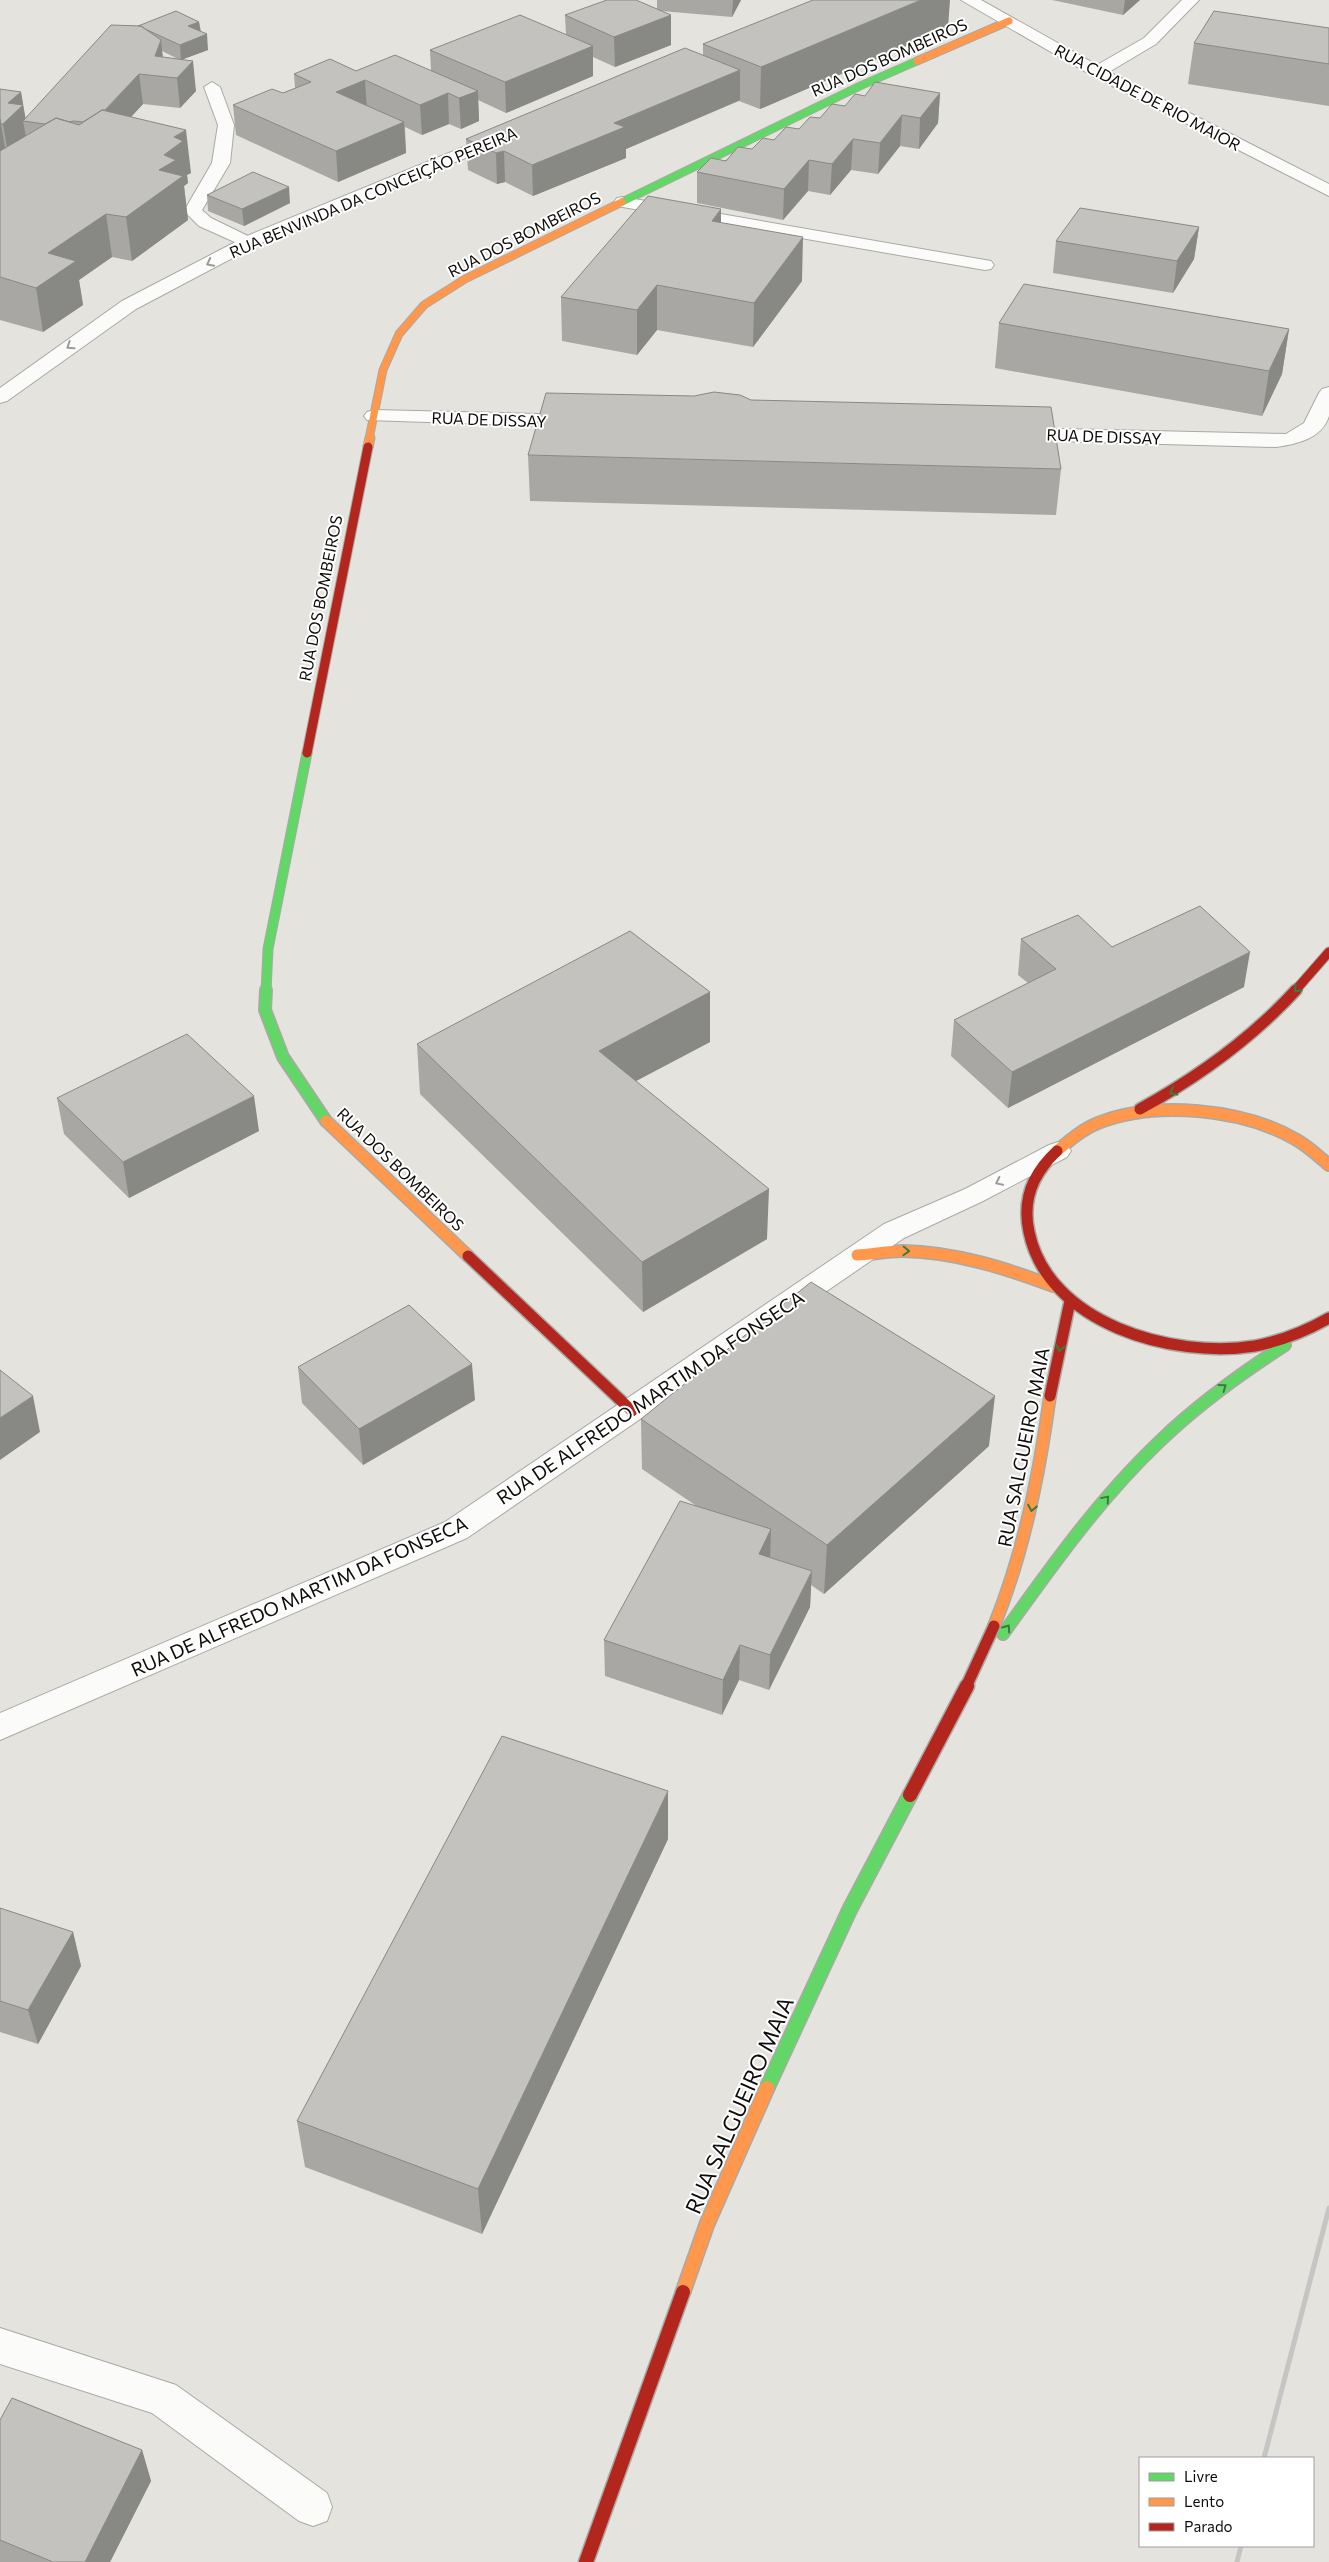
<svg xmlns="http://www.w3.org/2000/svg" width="1329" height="2562" font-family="Commissioner,sans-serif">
<rect width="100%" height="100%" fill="#e4e3de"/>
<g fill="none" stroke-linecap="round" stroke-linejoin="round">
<defs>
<path id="lane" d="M 212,82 L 220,87 L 234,125 L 230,163 L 202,210 L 211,218 L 254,239 L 257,243 L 254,247 L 248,248 L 199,226 L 184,211 L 212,163 L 218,125 L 204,87 Z
M 623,197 L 985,260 L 991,261 L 994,265 L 991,269 L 985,270 L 617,206 L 614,202 L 617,198 Z"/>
<path id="street" d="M 961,0 L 981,0 L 1097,65 L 1144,38 L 1182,0 L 1199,0 L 1156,44 L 1109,72 L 1329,184 L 1329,196 L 1091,75 Z
M 500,132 L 506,133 L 508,137 L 506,141 L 259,244 L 136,309 L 7,401 L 0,403 L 0,388 L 122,301 L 247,236 Z
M 1329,387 C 1329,396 1329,408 1329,416 C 1322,439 1296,444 1276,447 L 1018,440 L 1011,438 L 1008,434 L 1011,430 L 1018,428 L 1286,434 L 1304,423 L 1319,393 L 1322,389 Z
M 374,410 L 576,415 L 583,417 L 586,421 L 583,425 L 576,427 L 367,420 L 364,416 L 367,412 Z
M 1058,1142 L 1067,1145 L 1071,1151 L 1067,1157 L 983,1201 L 904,1238 L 467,1538 L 0,1740 L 0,1713 L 445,1522 L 884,1224 L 965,1189 L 1049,1145 Z
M 0,2328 L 176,2385 L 327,2493 L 332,2507 L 327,2521 L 313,2526 L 299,2521 L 152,2413 L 0,2364 Z"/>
<path id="fast-far3" d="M 622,202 L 860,86 L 917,61"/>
<path id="fast-far2" d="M 266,992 L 268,949 L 307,753"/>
<path id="fast-far1" d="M 266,990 L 265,1010 L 283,1057 L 326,1121
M 1003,1634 C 1051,1567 1099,1499 1159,1442 C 1197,1405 1240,1374 1285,1345"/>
<path id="fast" d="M 767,2088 L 850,1909 L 910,1795"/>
<path id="slow-far3" d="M 917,61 L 1009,21
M 369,439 L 383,370 L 399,334 L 424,305 L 465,279 L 622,202"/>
<path id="slow-far2" d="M 368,447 L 370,438"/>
<path id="slow-far1" d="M 326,1121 L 468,1256
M 1057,1151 C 1070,1140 1083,1129 1098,1123 C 1155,1100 1243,1109 1295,1139 C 1308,1146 1318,1156 1329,1165
M 857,1255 C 872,1254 888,1251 903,1251 C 955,1252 1005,1268 1053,1286
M 994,1626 C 1024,1552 1039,1475 1050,1396"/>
<path id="slow" d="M 683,2292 L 707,2224 L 767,2088"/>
<path id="jam-far2" d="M 307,753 L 368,447
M 1294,992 L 1329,952"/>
<path id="jam-far1" d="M 1140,1109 C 1198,1077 1251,1039 1296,990
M 1057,1151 C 1033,1173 1022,1200 1029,1232 C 1048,1324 1173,1359 1255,1346 C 1281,1341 1306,1331 1329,1318
M 468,1256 L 632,1411
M 1050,1396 L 1070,1301
M 966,1687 L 994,1626"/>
<path id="jam" d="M 910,1795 L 967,1686
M 586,2562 L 683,2292"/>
</defs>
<use href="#lane" stroke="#aaa9a5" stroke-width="2"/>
<use href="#street" stroke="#aaa9a5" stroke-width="2"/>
<use href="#fast-far3" stroke="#aaa9a5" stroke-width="9"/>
<use href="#fast-far2" stroke="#aaa9a5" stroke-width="11"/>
<use href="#fast-far1" stroke="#aaa9a5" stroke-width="14"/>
<use href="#fast" stroke="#aaa9a5" stroke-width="17"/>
<use href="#slow-far3" stroke="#aaa9a5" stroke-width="9"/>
<use href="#slow-far2" stroke="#aaa9a5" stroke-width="11"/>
<use href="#slow-far1" stroke="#aaa9a5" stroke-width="14"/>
<use href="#slow" stroke="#aaa9a5" stroke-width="17"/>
<use href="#jam-far2" stroke="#aaa9a5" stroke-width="11"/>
<use href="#jam-far1" stroke="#aaa9a5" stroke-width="14"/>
<use href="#jam" stroke="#aaa9a5" stroke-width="17"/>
<use href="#lane" fill="#fbfbfa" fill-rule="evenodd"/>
<use href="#street" fill="#fbfbfa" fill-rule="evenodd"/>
<use href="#fast-far3" stroke="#63d668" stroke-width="7"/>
<use href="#fast-far2" stroke="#63d668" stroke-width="9"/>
<use href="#fast-far1" stroke="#63d668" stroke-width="11"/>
<use href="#fast" stroke="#63d668" stroke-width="14"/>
<use href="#slow-far3" stroke="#ff974d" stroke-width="7"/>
<use href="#slow-far2" stroke="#ff974d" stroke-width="9"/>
<use href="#slow-far1" stroke="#ff974d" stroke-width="11"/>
<use href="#slow" stroke="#ff974d" stroke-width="14"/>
<use href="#jam-far2" stroke="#b3261e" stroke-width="9"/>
<use href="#jam-far1" stroke="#b3261e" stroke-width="11"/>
<use href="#jam" stroke="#b3261e" stroke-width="14"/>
<path stroke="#c5c5c4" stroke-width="5" d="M 1264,2458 L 1329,2208
M 1237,2562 L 1241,2546"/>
</g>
<path fill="#a8a7a3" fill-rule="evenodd" d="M 657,0 L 741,0 L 732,17 L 661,11 L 671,45 L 615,67 L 593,57 L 593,76 L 506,113 L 478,100 L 479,121 L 461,129 L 449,124 L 422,135 L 405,127 L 406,153 L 338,182 L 236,135 L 233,105 L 283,93 L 295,88 L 294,74 L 356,71 L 431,71 L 430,50 L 566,35 L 565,15 L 657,9 Z
M 1052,0 L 1140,0 L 1123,15 Z
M 199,22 L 201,31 L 208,50 L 183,59 L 196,91 L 180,108 L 143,104 L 131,117 L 191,173 L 187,175 L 188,183 L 184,186 L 188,220 L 132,261 L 112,257 L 79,280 L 83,305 L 43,332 L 0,320 L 0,89 L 21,92 L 25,118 L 138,26 ZM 162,51 L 178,59 L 163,57 Z
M 948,28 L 760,109 L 739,101 L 626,149 L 626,158 L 533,196 L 505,182 L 497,184 L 468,170 L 466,139 L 703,55 L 703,44 Z
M 1329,28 L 1329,106 L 1188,84 L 1194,43 Z
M 940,93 L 938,123 L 919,149 L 900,146 L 878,174 L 851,170 L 830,195 L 808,191 L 783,220 L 697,203 L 697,172 L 799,129 L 865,96 Z
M 207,195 L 290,203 L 244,226 L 208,211 Z
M 721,223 L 802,281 L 753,347 L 657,330 L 637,355 L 562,341 L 561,297 Z
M 1199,227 L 1194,259 L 1173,293 L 1053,273 L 1056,241 Z
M 999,323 L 1289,329 L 1282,374 L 1262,416 L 995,368 Z
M 528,455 L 1061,469 L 1056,515 L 530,501 Z
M 1021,939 L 1244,987 L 1008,1108 L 951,1056 L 954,1020 L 1028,983 L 1018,975 Z
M 710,992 L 710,1042 L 636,1081 L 767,1239 L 643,1312 L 420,1094 L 417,1044 Z
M 57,1098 L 259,1131 L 129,1198 L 64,1134 Z
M 298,1367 L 475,1400 L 363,1465 L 302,1403 Z
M 641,1419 L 989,1446 L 824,1594 L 811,1585 L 810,1607 L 769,1690 L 739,1680 L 722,1715 L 605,1676 L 604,1640 L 695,1505 L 642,1469 Z
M 668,1839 L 482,2234 L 305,2167 L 297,2121 Z
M 0,1908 L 73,1932 L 81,1966 L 38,2044 L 0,2032 Z
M 0,2420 L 142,2450 L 151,2481 L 110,2562 L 0,2562 Z"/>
<path fill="#888885" d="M 733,0 L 741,0 L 732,17 Z
M 921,0 L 950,0 L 948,28 L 760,109 L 761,67 Z
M 1125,0 L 1140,0 L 1123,15 Z
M 671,15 L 671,45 L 615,67 L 614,37 Z
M 199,22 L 201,36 L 207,34 L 208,50 L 181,60 L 180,45 L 188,26 Z
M 161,40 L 164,70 L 155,56 Z
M 593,46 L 593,76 L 506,113 L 505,82 Z
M 193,61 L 196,91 L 180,108 L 177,78 Z
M 740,70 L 740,100 L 626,149 L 626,158 L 533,196 L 532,165 L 614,123 Z
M 139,74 L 143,104 L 97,154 L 93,124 Z
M 365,80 L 367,110 L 336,92 Z
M 478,91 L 479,121 L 461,129 L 459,98 Z
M 21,92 L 26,121 L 23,121 L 26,137 L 8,155 L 3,124 L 8,103 Z
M 448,93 L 449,124 L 422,135 L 420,105 Z
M 940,93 L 938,123 L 919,149 L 920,118 Z
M 902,115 L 900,146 L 878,174 L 880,143 Z
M 0,118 L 7,159 L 0,164 Z
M 404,122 L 406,153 L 338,182 L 336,151 Z
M 186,130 L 191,173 L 187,175 L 188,183 L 184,186 L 188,220 L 132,261 L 126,217 L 159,170 L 164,155 L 174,137 Z
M 853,139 L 851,170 L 830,195 L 832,164 Z
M 504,151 L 505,182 L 497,184 L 496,153 Z
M 809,160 L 808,191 L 783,220 L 784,189 Z
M 289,187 L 290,203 L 244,226 L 242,209 Z
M 721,209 L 721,252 L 712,221 Z
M 106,214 L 112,257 L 79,280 L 83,305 L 43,332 L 36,288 L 48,253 Z
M 1199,227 L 1194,259 L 1173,293 L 1177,261 Z
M 803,237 L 802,281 L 753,347 L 754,303 Z
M 657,285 L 657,330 L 637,355 L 637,310 Z
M 1289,329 L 1282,374 L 1262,416 L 1269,371 Z
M 1250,952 L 1244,987 L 1008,1108 L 1012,1072 Z
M 710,992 L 710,1042 L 600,1100 L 599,1051 Z
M 254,1096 L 259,1131 L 129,1198 L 123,1162 Z
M 769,1189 L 767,1239 L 643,1312 L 642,1262 Z
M 472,1364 L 475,1400 L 363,1465 L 359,1429 Z
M 33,1396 L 40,1432 L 0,1460 L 0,1418 Z
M 995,1396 L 989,1446 L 824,1594 L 827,1545 Z
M 771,1529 L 770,1565 L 759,1554 Z
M 812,1571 L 810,1607 L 769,1690 L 770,1655 Z
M 740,1645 L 739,1680 L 722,1715 L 723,1680 Z
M 668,1791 L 668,1839 L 482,2234 L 478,2189 Z
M 73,1932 L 81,1966 L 38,2044 L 28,2010 Z
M 142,2450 L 151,2481 L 110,2562 L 85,2562 Z"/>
<path fill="#c3c2be" stroke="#888885" d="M 607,0 L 636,0 L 671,15 L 614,37 L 565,15 Z
M 813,0 L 921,0 L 761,67 L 703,44 Z
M 176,11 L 199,22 L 188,26 L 207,34 L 180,45 L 145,29 L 141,26 L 138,26 Z
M 1214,11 L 1329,28 L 1329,64 L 1194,43 Z
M 520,15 L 593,46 L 505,82 L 430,50 Z
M 111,25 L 141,26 L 161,40 L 155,56 L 193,61 L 177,78 L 139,74 L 105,110 L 102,110 L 83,122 L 73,121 L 70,122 L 56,118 L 45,124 L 23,121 Z
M 685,48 L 740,70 L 614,123 L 625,127 L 532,165 L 504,151 L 496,153 L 466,139 Z
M 395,55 L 478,91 L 459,98 L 448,93 L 420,105 L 365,80 L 336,92 L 404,122 L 336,151 L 233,105 L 272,89 L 283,93 L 311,82 L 294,74 L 330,59 L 356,71 Z
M 875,82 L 940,93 L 920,118 L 902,115 L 880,143 L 853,139 L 832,164 L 809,160 L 784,189 L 697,172 L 711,158 L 726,161 L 738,147 L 752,149 L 763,138 L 774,140 L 786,127 L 799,129 L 810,117 L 820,118 L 832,104 L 845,106 L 855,94 L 865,96 Z
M 0,89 L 21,92 L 8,103 L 23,105 L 3,124 L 1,124 L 0,118 Z
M 102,110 L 186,130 L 174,137 L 183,141 L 164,155 L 176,160 L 159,170 L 183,176 L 126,217 L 106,214 L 48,253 L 76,261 L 36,288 L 0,277 L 0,151 L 56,118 L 79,125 Z
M 253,172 L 289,187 L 242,209 L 207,195 Z
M 648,196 L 721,209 L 712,221 L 803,237 L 754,303 L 657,285 L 637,310 L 561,297 Z
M 1080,208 L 1199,227 L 1177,261 L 1056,241 Z
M 1024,284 L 1289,329 L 1269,371 L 999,323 Z
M 714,392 L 740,395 L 751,400 L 1051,407 L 1061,469 L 528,455 L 546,393 L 694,396 Z
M 1200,906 L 1250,952 L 1012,1072 L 954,1020 L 1056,969 L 1021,939 L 1078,915 L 1112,947 Z
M 630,931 L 710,992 L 599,1051 L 769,1189 L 642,1262 L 417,1044 Z
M 187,1034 L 254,1096 L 123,1162 L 57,1098 Z
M 811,1282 L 995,1396 L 827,1545 L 641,1419 Z
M 409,1305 L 472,1364 L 359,1429 L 298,1367 Z
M 0,1370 L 33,1396 L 0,1418 Z
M 680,1501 L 771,1529 L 759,1554 L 812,1571 L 770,1655 L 740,1645 L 723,1680 L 604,1640 Z
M 502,1736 L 668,1791 L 478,2189 L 297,2121 Z
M 0,1908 L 73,1932 L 28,2010 L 0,2001 Z
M 12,2398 L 142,2450 L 85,2562 L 53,2562 L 0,2540 L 0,2420 Z"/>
<defs><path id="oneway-chevron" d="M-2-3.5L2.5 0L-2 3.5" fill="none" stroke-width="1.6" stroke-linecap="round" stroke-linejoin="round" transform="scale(1.25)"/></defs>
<g stroke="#9c9b9a">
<use href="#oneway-chevron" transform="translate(210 263) rotate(153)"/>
<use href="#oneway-chevron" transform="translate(70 346) rotate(146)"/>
<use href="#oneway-chevron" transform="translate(999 1182) rotate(154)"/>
</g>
<g stroke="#3c7b3d">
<use href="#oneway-chevron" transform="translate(1297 989) rotate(133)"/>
<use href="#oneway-chevron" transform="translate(1173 1092) rotate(150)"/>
<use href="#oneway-chevron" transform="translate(906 1251) rotate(2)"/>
<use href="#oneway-chevron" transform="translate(1060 1348) rotate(101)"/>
<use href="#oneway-chevron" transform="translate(1223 1387) rotate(-36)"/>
<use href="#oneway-chevron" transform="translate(1106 1499) rotate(-50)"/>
<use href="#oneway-chevron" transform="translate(1032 1508) rotate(101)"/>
<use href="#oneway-chevron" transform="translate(1007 1628) rotate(-55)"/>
</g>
<g text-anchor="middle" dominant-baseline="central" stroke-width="4" stroke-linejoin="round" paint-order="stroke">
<g font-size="16" fill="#0d0c09" stroke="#fff">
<text transform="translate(889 57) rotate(-24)">RUA DOS BOMBEIROS</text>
<text transform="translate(1148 97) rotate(28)">RUA CIDADE DE RIO MAIOR</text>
<text transform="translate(373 192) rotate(-23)">RUA BENVINDA DA CONCEIÇÃO PEREIRA</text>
<text transform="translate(524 234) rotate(-27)">RUA DOS BOMBEIROS</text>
<text transform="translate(489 419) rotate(2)">RUA DE DISSAY</text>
<text transform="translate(1104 436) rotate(2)">RUA DE DISSAY</text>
<text transform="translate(320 598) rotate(-79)">RUA DOS BOMBEIROS</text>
<text transform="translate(401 1169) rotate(44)">RUA DOS BOMBEIROS</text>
</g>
<g font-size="19" fill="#0d0c09" stroke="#fff">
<text transform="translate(650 1397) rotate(-34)">RUA DE ALFREDO MARTIM DA FONSECA</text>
<text transform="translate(1023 1447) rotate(-79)">RUA SALGUEIRO MAIA</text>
<text transform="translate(299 1596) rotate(-24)">RUA DE ALFREDO MARTIM DA FONSECA</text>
</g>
<g font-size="22" fill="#0d0c09" stroke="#fff">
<text transform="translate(739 2105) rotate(-66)">RUA SALGUEIRO MAIA</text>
</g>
</g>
<rect x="1139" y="2457" width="175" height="90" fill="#ffffff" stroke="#9e9e9d"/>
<rect x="1149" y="2473" width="25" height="8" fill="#63d668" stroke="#9e9e9d"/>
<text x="1184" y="2482" font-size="15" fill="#0d0c09">Livre</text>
<rect x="1149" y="2498" width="25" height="8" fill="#ff974d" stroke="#9e9e9d"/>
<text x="1184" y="2507" font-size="15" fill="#0d0c09">Lento</text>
<rect x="1149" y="2523" width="25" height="8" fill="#b3261e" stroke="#9e9e9d"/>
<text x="1184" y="2532" font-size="15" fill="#0d0c09">Parado</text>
</svg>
